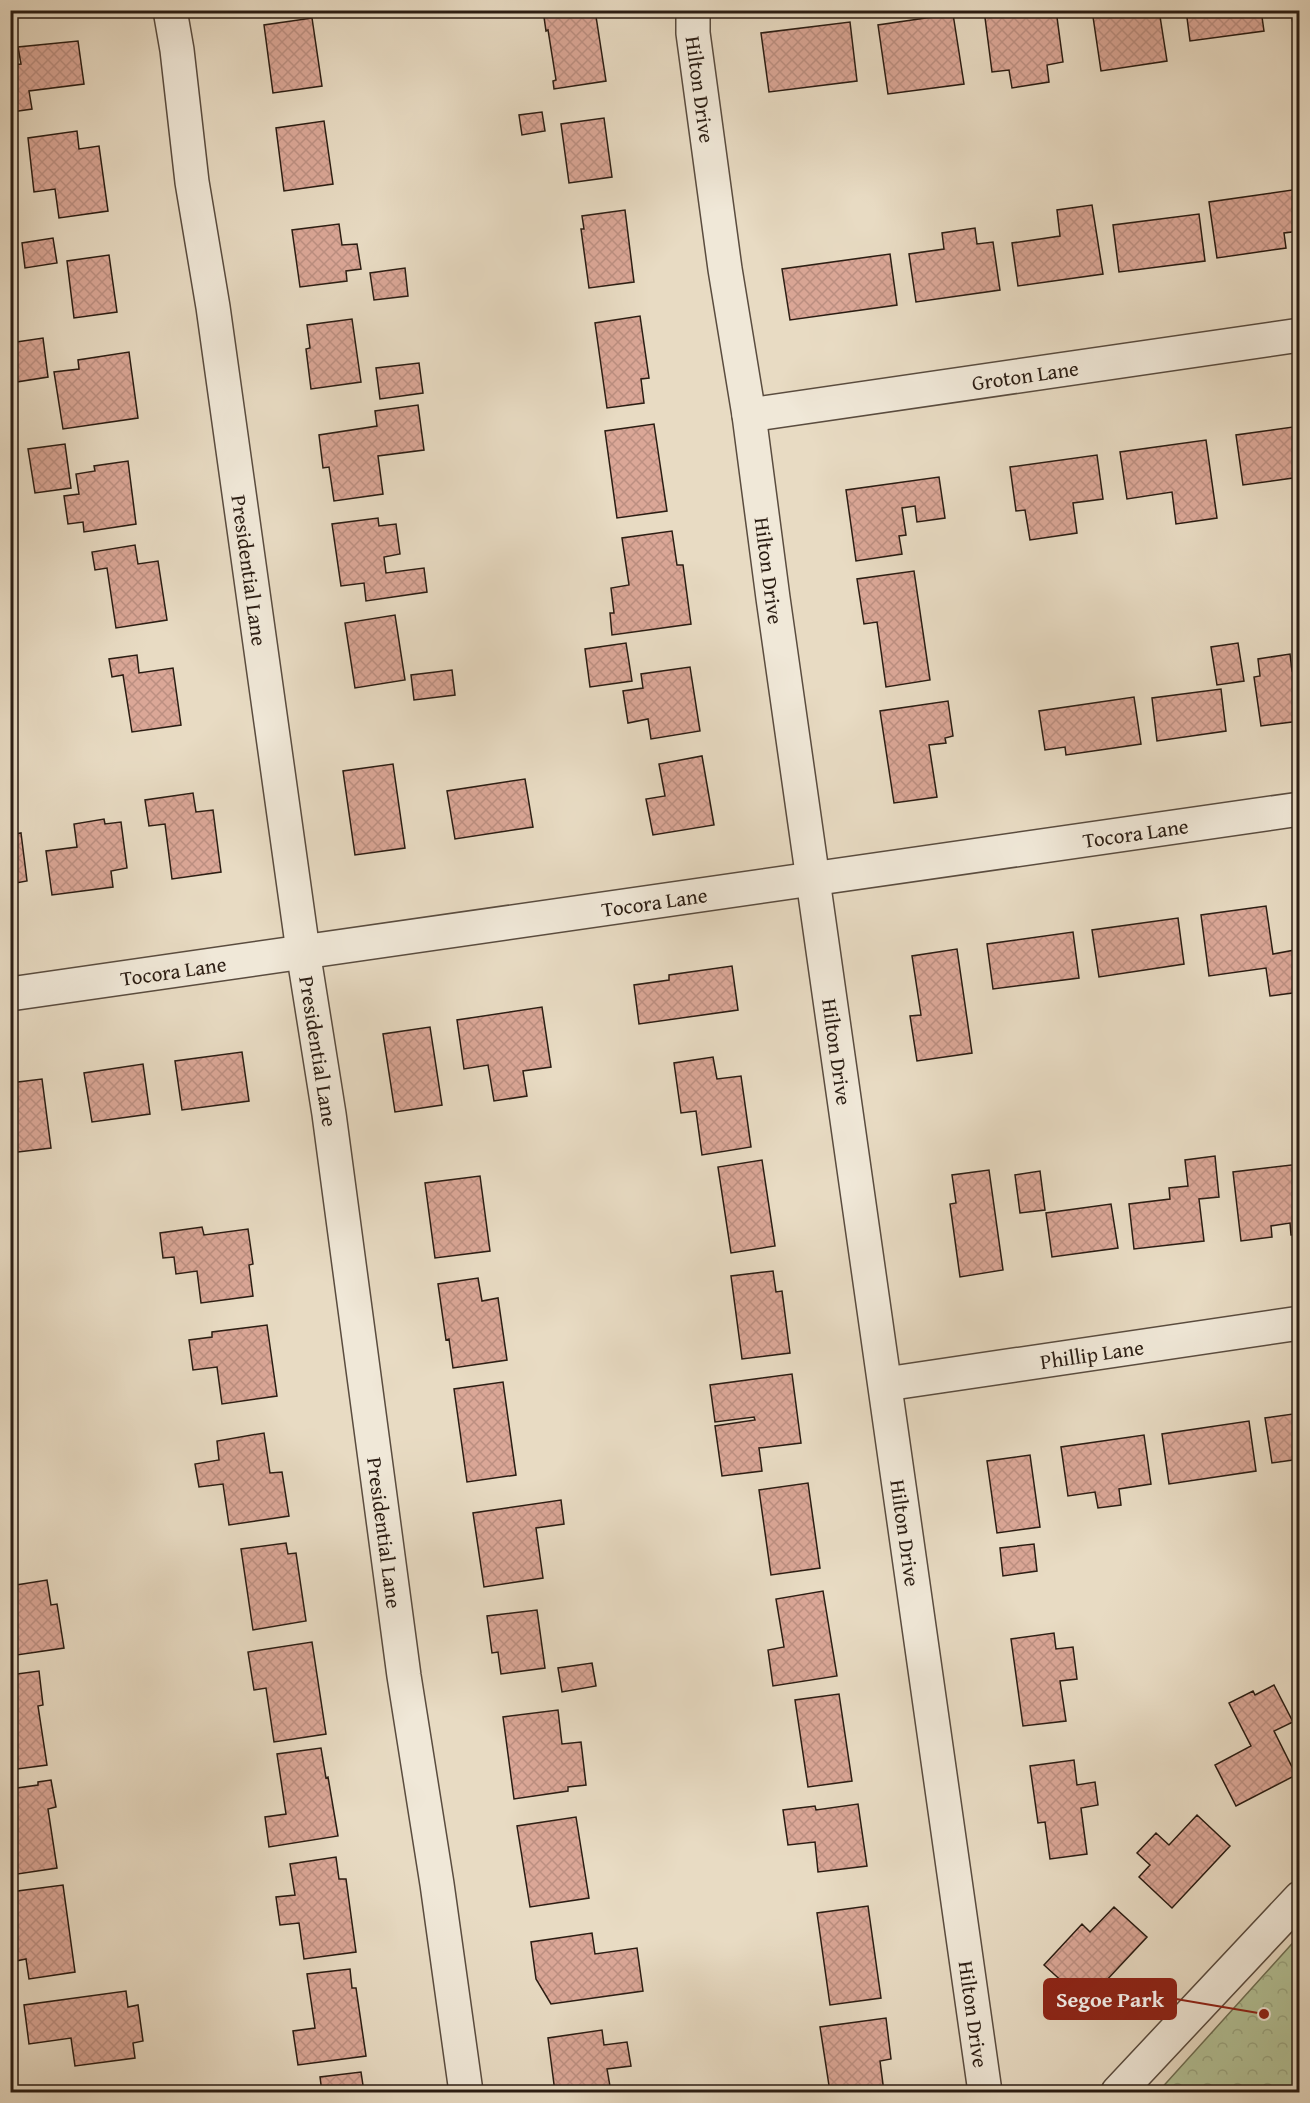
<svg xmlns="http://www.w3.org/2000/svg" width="1310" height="2103" font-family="'Gentium Book Plus',serif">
<defs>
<pattern id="forest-crowns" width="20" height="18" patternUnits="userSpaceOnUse" patternTransform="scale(1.5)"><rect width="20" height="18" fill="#b3c196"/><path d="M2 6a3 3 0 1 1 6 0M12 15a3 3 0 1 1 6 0" fill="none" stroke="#9aa580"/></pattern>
<pattern id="building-cross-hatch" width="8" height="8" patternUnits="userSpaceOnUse" patternTransform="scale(1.5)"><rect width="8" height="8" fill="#dba797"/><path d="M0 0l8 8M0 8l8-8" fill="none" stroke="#bc8f81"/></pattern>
</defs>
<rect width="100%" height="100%" fill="#e8dbc3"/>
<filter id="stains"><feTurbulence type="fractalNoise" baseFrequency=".00333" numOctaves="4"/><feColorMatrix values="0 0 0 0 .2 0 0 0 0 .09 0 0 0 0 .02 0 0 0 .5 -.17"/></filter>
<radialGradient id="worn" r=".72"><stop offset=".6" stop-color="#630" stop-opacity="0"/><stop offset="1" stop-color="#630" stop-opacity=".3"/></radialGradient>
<path fill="url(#forest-crowns)" stroke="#6f6f54" stroke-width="1.5" d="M 1299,1936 L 1299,2092 L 1158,2092 Z"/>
<path fill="url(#building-cross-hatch)" stroke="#2b1d13" stroke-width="1.5" d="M 543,10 L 595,10 L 606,81 L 554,89 L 553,81 L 556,80 L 548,30 L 546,31 Z
M 984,10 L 1056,10 L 1063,62 L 1047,65 L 1049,82 L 1012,88 L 1009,70 L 992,72 Z
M 1092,10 L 1159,10 L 1167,61 L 1101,71 Z
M 1186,10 L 1261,10 L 1264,31 L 1190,41 Z
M 1291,10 L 1300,10 L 1300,38 L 1295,38 Z
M 953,14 L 964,84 L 888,94 L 878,25 Z
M 312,18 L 322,86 L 273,93 L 264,25 Z
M 850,22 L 857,81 L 769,92 L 761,33 Z
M 78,41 L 84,84 L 29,91 L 32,109 L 12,112 L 10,65 L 21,64 L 18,47 Z
M 542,112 L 545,131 L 522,135 L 519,115 Z
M 604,118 L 612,177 L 569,183 L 561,124 Z
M 324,121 L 333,184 L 284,191 L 276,128 Z
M 77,131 L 79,149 L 99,146 L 108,211 L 59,218 L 55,189 L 34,192 L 28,138 Z
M 1299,189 L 1300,231 L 1284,233 L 1286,248 L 1217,258 L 1209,202 Z
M 1092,205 L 1103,274 L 1018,286 L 1012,243 L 1060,236 L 1057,210 Z
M 625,210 L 634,282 L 589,288 L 581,229 L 584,229 L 582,216 Z
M 1199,214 L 1205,261 L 1119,272 L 1113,225 Z
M 339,224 L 342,245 L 357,244 L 361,269 L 346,271 L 347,281 L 300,287 L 292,230 Z
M 975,228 L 977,244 L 993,242 L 1000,290 L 916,302 L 909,254 L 944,249 L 942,233 Z
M 53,238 L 57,263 L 25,268 L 22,243 Z
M 890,254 L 897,305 L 790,320 L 782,269 Z
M 109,255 L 117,312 L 74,318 L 67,261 Z
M 405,268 L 408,296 L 374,300 L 370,273 Z
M 640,316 L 649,378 L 641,379 L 644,403 L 607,408 L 595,323 Z
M 352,319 L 361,382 L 311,389 L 306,349 L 310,348 L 307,325 Z
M 43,338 L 48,377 L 10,383 L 10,343 Z
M 129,352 L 138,418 L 63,429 L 54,372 L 79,369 L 78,360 Z
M 419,363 L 423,393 L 380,399 L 376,368 Z
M 418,405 L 424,450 L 378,456 L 383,494 L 334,501 L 329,467 L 323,468 L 319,435 L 377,426 L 375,411 Z
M 654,424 L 667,511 L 617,518 L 605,431 Z
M 1300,426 L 1300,477 L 1243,485 L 1236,435 Z
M 1206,440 L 1217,518 L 1176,524 L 1172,492 L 1127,499 L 1120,452 Z
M 65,444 L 71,488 L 35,493 L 28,449 Z
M 1097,455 L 1103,499 L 1073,503 L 1077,533 L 1030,540 L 1025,510 L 1016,511 L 1010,467 Z
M 128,461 L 136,524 L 84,532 L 83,522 L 68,524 L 64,496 L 79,494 L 76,474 L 95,471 L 94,466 Z
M 939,477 L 945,518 L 917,522 L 915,506 L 902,508 L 906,535 L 899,536 L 902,554 L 856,561 L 846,490 Z
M 378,518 L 379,526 L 396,524 L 400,554 L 384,557 L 386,573 L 424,568 L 427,592 L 366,601 L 364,583 L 341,586 L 332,524 Z
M 672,531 L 677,565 L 683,565 L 691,624 L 612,635 L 610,613 L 614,613 L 611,588 L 629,585 L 622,538 Z
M 135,545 L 138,564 L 158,561 L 167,620 L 116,628 L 107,568 L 95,570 L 92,552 Z
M 914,571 L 930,680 L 886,687 L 877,622 L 864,624 L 857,579 Z
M 395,615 L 405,680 L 355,688 L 345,623 Z
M 626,643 L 632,681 L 590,687 L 585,649 Z
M 1238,643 L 1244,681 L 1217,685 L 1211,647 Z
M 1297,653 L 1300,653 L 1300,721 L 1261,726 L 1254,677 L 1260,676 L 1258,659 L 1290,654 L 1292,671 L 1299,670 Z
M 137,655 L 139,673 L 173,668 L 181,725 L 132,732 L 123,675 L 112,677 L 109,659 Z
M 690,667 L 700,731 L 651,739 L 648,719 L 628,723 L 623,691 L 643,688 L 641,674 Z
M 452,670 L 455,695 L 414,700 L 411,675 Z
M 1221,689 L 1226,731 L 1157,741 L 1152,698 Z
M 1134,697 L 1141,744 L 1066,755 L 1065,747 L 1045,750 L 1039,711 Z
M 948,701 L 953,736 L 945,738 L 946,743 L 929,745 L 937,797 L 894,803 L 880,711 Z
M 702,756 L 714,825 L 653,835 L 646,799 L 665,796 L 659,764 Z
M 393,764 L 405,848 L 355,855 L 343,771 Z
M 525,779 L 533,827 L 455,839 L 447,791 Z
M 193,793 L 196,812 L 213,810 L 221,872 L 172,879 L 165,824 L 149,826 L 145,800 Z
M 104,819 L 105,824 L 121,822 L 127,868 L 111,871 L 113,887 L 52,895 L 46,851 L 77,847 L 74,824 Z
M 21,833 L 27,881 L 10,884 L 10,835 Z
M 1266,906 L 1273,954 L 1295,950 L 1300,992 L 1270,996 L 1266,968 L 1209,976 L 1201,915 Z
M 1178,918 L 1184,964 L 1099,977 L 1092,930 Z
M 1073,932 L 1079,978 L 993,989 L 987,944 Z
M 957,949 L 972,1053 L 917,1061 L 910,1016 L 921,1015 L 912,956 Z
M 732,966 L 738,1010 L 639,1024 L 634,985 L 669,980 L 669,975 Z
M 542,1007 L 551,1067 L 523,1071 L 527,1096 L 494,1101 L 488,1065 L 464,1069 L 457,1020 Z
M 430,1027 L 442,1105 L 395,1112 L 383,1034 Z
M 242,1052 L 249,1101 L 182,1110 L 175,1061 Z
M 713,1057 L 717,1079 L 741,1076 L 751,1147 L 702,1155 L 696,1111 L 681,1113 L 674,1063 Z
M 143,1064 L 150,1114 L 92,1122 L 84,1073 Z
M 42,1079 L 51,1148 L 10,1153 L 10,1083 Z
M 1215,1156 L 1219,1197 L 1199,1199 L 1204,1241 L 1134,1249 L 1129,1204 L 1170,1199 L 1169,1188 L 1188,1186 L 1185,1160 Z
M 762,1160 L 775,1246 L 731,1253 L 718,1167 Z
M 1300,1164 L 1300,1234 L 1291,1235 L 1290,1223 L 1271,1226 L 1272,1237 L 1241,1241 L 1233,1172 Z
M 989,1170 L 1003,1270 L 960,1277 L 950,1204 L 956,1203 L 952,1175 Z
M 1040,1171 L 1045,1210 L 1020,1213 L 1015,1175 Z
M 480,1176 L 490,1251 L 435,1258 L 425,1183 Z
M 1111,1204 L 1118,1248 L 1052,1257 L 1046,1213 Z
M 202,1227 L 204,1235 L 248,1229 L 253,1264 L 249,1265 L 253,1296 L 201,1303 L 197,1271 L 176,1274 L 174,1257 L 163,1258 L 160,1233 Z
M 773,1271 L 776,1292 L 782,1291 L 790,1353 L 742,1359 L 731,1276 Z
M 478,1278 L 482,1301 L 498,1298 L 507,1360 L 453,1368 L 449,1339 L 446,1340 L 438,1284 Z
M 267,1325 L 277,1396 L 222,1404 L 217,1367 L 193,1370 L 189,1340 L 212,1337 L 212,1332 Z
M 792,1374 L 801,1443 L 759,1448 L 762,1471 L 722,1476 L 715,1426 L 755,1420 L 754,1417 L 715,1422 L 710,1385 Z
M 503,1382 L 516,1475 L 467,1482 L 454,1389 Z
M 1300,1413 L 1300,1459 L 1272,1463 L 1265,1418 Z
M 1249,1421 L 1256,1471 L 1169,1484 L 1162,1434 Z
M 264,1433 L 270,1473 L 282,1472 L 289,1516 L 229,1525 L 223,1484 L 199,1487 L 195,1464 L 219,1460 L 217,1441 Z
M 1144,1435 L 1151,1484 L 1119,1489 L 1121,1505 L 1098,1508 L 1095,1492 L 1068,1496 L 1061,1447 Z
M 1030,1455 L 1040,1527 L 997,1533 L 987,1461 Z
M 808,1483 L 820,1568 L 771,1575 L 759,1490 Z
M 561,1500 L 564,1524 L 536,1528 L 543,1578 L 484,1587 L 473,1513 Z
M 286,1543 L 288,1554 L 296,1553 L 306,1621 L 253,1630 L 241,1549 Z
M 1034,1544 L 1037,1571 L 1003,1576 L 1000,1548 Z
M 47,1580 L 51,1605 L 57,1604 L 64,1648 L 10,1656 L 10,1586 Z
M 823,1591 L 837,1676 L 773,1686 L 768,1650 L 784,1647 L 776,1599 Z
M 537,1610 L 545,1668 L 501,1674 L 498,1652 L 492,1653 L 487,1616 Z
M 1054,1633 L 1056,1649 L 1073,1647 L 1077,1679 L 1060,1681 L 1066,1721 L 1023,1726 L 1011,1639 Z
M 312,1642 L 326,1734 L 274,1742 L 266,1688 L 254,1690 L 248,1652 Z
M 592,1663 L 596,1686 L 562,1692 L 558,1668 Z
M 39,1671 L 43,1705 L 38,1706 L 47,1765 L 10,1770 L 10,1675 Z
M 1274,1685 L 1293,1722 L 1274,1731 L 1296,1775 L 1236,1806 L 1215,1765 L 1251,1746 L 1229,1703 L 1253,1691 L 1255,1695 Z
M 839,1694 L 852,1781 L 808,1787 L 795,1700 Z
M 558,1710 L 562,1744 L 581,1742 L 586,1785 L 568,1787 L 568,1791 L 514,1799 L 503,1717 Z
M 321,1748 L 326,1778 L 328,1777 L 338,1836 L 269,1847 L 265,1817 L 286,1814 L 277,1754 Z
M 1074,1760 L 1077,1785 L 1095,1782 L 1098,1805 L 1081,1808 L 1087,1854 L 1050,1859 L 1045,1822 L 1038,1823 L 1030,1766 Z
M 51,1780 L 56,1807 L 48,1809 L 57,1868 L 11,1875 L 10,1789 L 38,1785 L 38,1782 Z
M 858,1804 L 867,1866 L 818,1872 L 815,1842 L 788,1845 L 783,1810 L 815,1806 L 816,1810 Z
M 1197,1815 L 1230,1846 L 1172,1908 L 1139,1877 L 1150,1865 L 1137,1853 L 1156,1833 L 1169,1845 Z
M 576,1817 L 589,1898 L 530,1907 L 517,1826 Z
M 336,1857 L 339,1879 L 346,1879 L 356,1952 L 304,1959 L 299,1923 L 280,1925 L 276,1897 L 295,1895 L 290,1864 Z
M 63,1885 L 75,1972 L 29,1979 L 26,1959 L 16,1961 L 10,1918 L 10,1892 Z
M 868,1906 L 881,1998 L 830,2005 L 817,1913 Z
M 1114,1907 L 1147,1937 L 1103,1984 L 1105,1987 L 1088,2005 L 1044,1965 L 1082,1924 L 1090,1932 Z
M 592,1933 L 595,1954 L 637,1948 L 643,1991 L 551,2004 L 536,1979 L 531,1942 Z
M 350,1969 L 352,1988 L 356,1988 L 366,2056 L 298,2065 L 293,2031 L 315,2028 L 307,1974 Z
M 126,1991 L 128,2007 L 138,2005 L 143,2041 L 133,2043 L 135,2058 L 75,2066 L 71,2038 L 29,2044 L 24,2005 Z
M 886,2018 L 891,2059 L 880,2061 L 884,2092 L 830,2092 L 820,2027 Z
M 602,2030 L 604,2045 L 627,2042 L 631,2066 L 607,2069 L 611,2092 L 555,2092 L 548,2038 Z
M 361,2072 L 364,2092 L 322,2092 L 320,2077 Z"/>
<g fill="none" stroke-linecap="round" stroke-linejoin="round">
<defs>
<g id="minor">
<path id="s1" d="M 170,10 L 177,50 L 192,182 L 213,307 L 303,951 L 329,1114 L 404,1676 L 437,1884 L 466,2092"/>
<path id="s2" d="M 693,10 L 693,33 L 725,269 L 749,415 L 773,598 L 985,2092"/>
<path id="s3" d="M 749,415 L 1300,335"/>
<path id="s4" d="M 10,994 L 1300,809"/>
<path id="s5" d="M 886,1384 L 1300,1323"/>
<path d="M 1118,2092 L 1300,1898"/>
</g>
</defs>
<use href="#minor" stroke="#5a4c3f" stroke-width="36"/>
<use href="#minor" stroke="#f0e8d8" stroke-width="33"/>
</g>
<g text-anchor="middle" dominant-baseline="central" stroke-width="4.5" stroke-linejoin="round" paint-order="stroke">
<g font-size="21" fill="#2b1d13" stroke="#f0e8d8">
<text stroke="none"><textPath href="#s2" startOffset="80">Hilton Drive</textPath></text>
<text stroke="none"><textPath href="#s3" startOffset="279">Groton Lane</textPath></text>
<text stroke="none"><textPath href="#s1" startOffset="566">Presidential Lane</textPath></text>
<text stroke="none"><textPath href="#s2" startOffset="566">Hilton Drive</textPath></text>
<text stroke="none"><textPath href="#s4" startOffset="1137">Tocora Lane</textPath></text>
<text stroke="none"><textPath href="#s4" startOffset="651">Tocora Lane</textPath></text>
<text stroke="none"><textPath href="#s4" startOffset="165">Tocora Lane</textPath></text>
<text stroke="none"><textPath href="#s1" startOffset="1052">Presidential Lane</textPath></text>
<text stroke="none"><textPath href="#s2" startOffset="1052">Hilton Drive</textPath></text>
<text stroke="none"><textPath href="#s5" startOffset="208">Phillip Lane</textPath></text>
<text stroke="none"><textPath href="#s1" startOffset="1538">Presidential Lane</textPath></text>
<text stroke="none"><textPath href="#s2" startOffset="1538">Hilton Drive</textPath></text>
<text stroke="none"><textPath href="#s2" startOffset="2024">Hilton Drive</textPath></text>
</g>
</g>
<path fill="none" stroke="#8f2418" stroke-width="2" d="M1264 2014L1176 1999"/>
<circle fill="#8f2418" stroke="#f0e8d8" stroke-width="2" cx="1264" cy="2014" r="6"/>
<rect fill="#8f2418" stroke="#8f2418" stroke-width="2" x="1044" y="1979" width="132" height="40" rx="6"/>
<g font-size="22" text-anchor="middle" font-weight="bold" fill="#fff">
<text x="1110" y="2007">Segoe Park</text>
</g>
<rect width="1310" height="2103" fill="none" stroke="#e8dbc3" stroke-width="36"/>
<rect x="12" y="12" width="1286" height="2079" fill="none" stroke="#2b1d13" stroke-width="3"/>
<rect x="18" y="18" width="1274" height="2067" fill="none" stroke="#2b1d13" stroke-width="1.5"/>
<rect width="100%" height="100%" filter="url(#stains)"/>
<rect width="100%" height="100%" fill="url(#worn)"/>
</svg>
